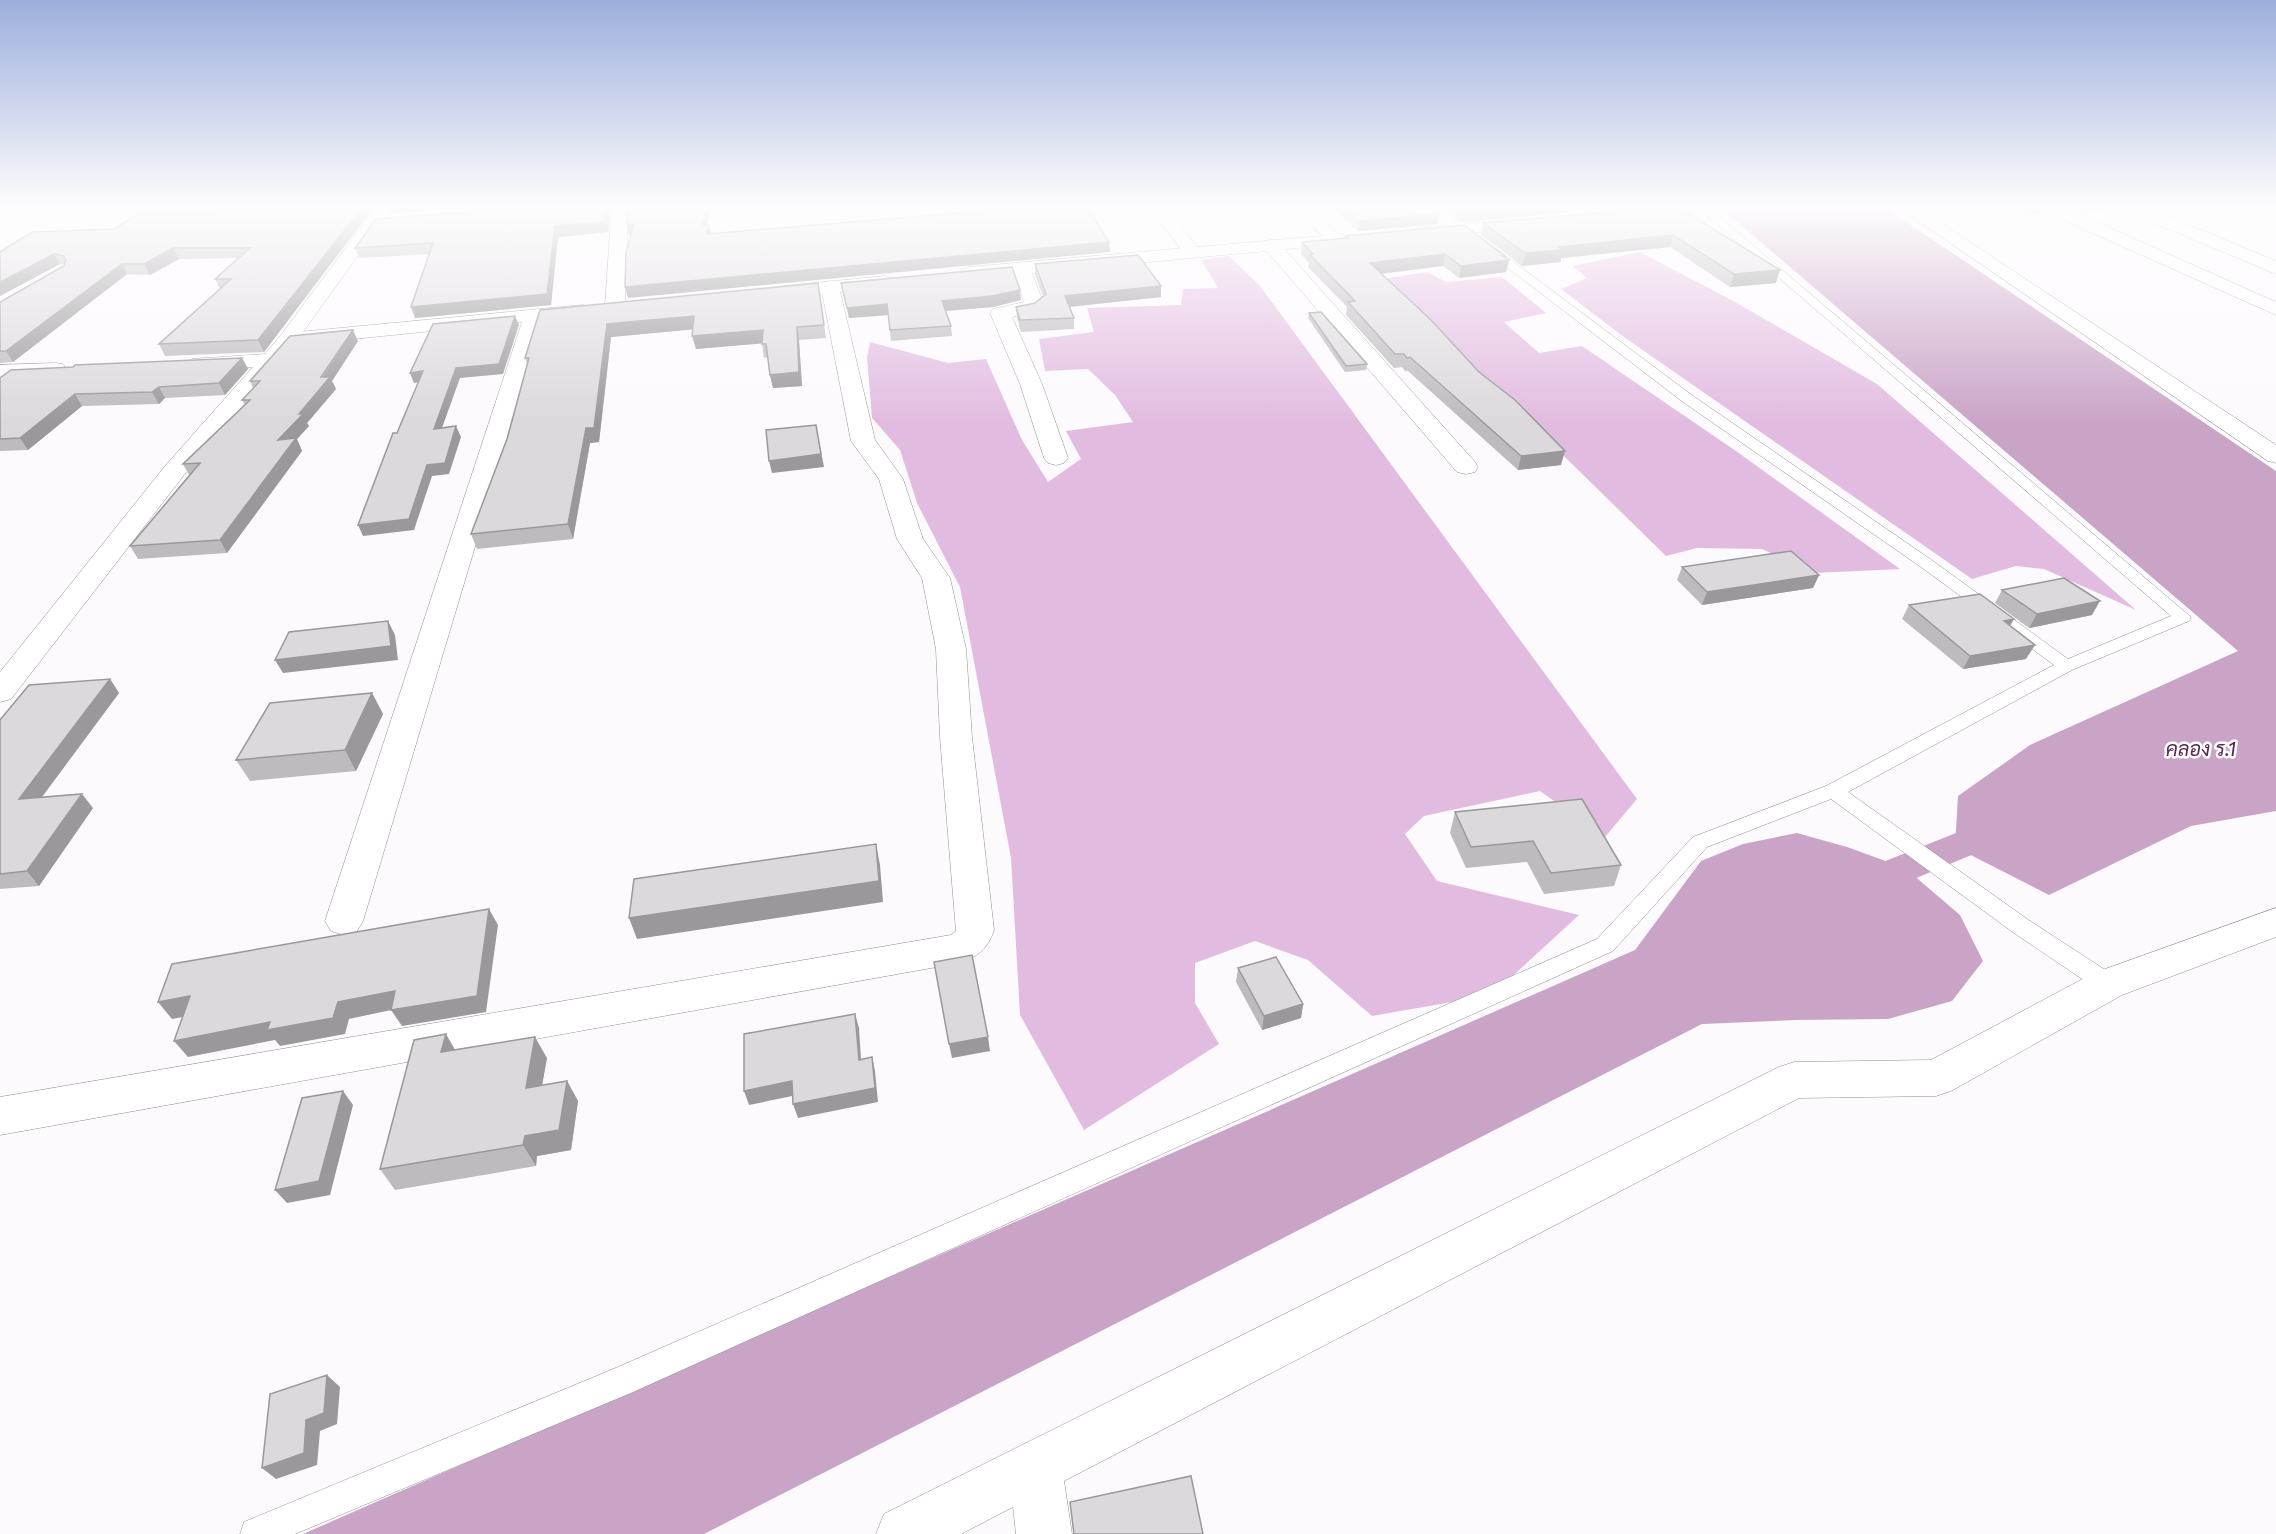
<svg xmlns="http://www.w3.org/2000/svg" width="2276" height="1534" font-family="'Fira Sans',Sarabun,sans-serif">
<rect width="100%" height="100%" fill="#fdfafd"/>
<path fill="#e2bce0" d="M 1640,252 L 1735,302 L 1877,384 L 2136,610 L 2044,569 L 2016,566 L 1972,579 L 1624,337 L 1561,289 L 1587,278 L 1573,266 Z
M 1229,256 L 1260,286 L 1637,799 L 1605,837 L 1540,791 L 1424,816 L 1405,834 L 1437,881 L 1579,915 L 1492,995 L 1372,1016 L 1308,960 L 1255,941 L 1195,963 L 1195,1003 L 1219,1044 L 1084,1130 L 1020,1015 L 1011,858 L 960,587 L 917,503 L 900,450 L 872,418 L 867,357 L 870,342 L 948,363 L 986,359 L 1022,440 L 1048,482 L 1081,459 L 1066,431 L 1133,422 L 1115,395 L 1088,369 L 1045,371 L 1039,339 L 1094,332 L 1087,308 L 1181,305 L 1183,289 L 1218,288 L 1201,260 Z
M 1427,272 L 1446,282 L 1502,277 L 1546,313 L 1504,322 L 1539,353 L 1582,346 L 1736,451 L 1900,569 L 1814,573 L 1762,549 L 1697,548 L 1666,556 L 1383,279 Z"/>
<path fill="#caa4c7" d="M 1720,207 L 1884,207 L 2276,471 L 2276,811 L 2191,826 L 2049,895 L 1955,847 L 1958,796 L 2030,745 L 2238,651 Z
M 1797,833 L 1847,847 L 1905,868 L 1960,915 L 1983,961 L 1952,1001 L 1888,1019 L 1796,1020 L 1702,1024 L 704,1534 L 303,1534 L 1635,950 L 1701,861 L 1743,844 Z"/>
<g fill="none" stroke-linecap="round" stroke-linejoin="round">
<path fill="#caa4c7" fill-rule="evenodd" d="M 1999,816 L 2012,820 L 2018,829 L 2012,838 L 1859,902 L 1845,897 L 1839,887 L 1845,877 Z"/>
<defs>
<path id="lane" d="M 1708,207 L 2191,617 L 2189,621 L 2072,670 L 1848,792 L 2030,921 L 2116,977 L 2120,984 L 2116,991 L 2108,993 L 2100,991 L 2014,933 L 1831,799 L 1707,847 L 1613,951 L 633,1392 L 295,1534 L 240,1534 L 244,1522 L 611,1370 L 1597,939 L 1693,837 L 1826,786 L 2054,665 L 1921,567 L 1683,402 L 1483,249 L 1483,245 L 1491,245 L 1693,396 L 1933,561 L 2068,659 L 2171,616 L 1698,208 Z"/>
<path id="street" d="M 376,207 L 393,207 L 295,343 L 281,343 L 278,339 L 281,335 Z
M 612,207 L 628,207 L 625,308 L 622,312 L 608,312 L 605,308 Z
M 1149,207 L 1166,207 L 1201,252 L 1198,256 L 1186,256 Z
M 1292,207 L 1310,207 L 1346,240 L 1343,244 L 1331,244 Z
M 1420,207 L 1439,207 L 1467,229 L 1464,233 L 1452,233 Z
M 1566,207 L 1586,207 L 1598,217 L 1596,221 L 1584,221 Z
M 1898,207 L 1917,207 L 2276,445 L 2276,463 L 2268,461 Z
M 2041,207 L 2063,207 L 2276,302 L 2276,315 L 2043,211 Z
M 2123,207 L 2146,207 L 2276,261 L 2276,274 L 2125,211 Z
M 2263,207 L 2276,207 L 2276,214 L 2265,211 Z
M 1271,240 L 1277,241 L 1475,462 L 1478,467 L 1475,472 L 1466,474 L 1457,472 L 1265,249 L 1262,245 L 1265,241 Z
M 1021,262 L 1027,264 L 1030,268 L 1044,304 L 1035,312 L 1012,317 L 1042,384 L 1068,458 L 1064,463 L 1056,465 L 1048,463 L 1044,458 L 1020,384 L 990,313 L 993,309 L 1024,302 L 1012,268 L 1015,264 Z
M 830,281 L 837,283 L 839,287 L 875,440 L 903,479 L 923,539 L 950,578 L 966,649 L 972,737 L 994,930 C 988,949 977,957 959,963 L 0,1135 L 0,1097 L 951,935 L 956,931 L 940,737 L 936,649 L 922,578 L 897,539 L 879,479 L 851,441 L 821,287 L 823,283 Z
M 534,310 L 541,312 L 544,316 L 363,921 L 357,931 L 344,935 L 331,931 L 325,921 L 524,316 L 527,312 Z
M 2276,908 L 2276,937 L 2122,995 L 1951,1091 L 1936,1096 L 1799,1098 L 1064,1481 L 1072,1534 L 1016,1534 L 1013,1507 L 961,1534 L 876,1534 L 884,1514 L 1779,1067 L 1794,1062 L 1931,1060 L 2094,973 Z"/>
<path id="secondary" d="M 1649,207 L 1722,207 L 1714,212 L 1638,218 L 1630,213 L 1632,209 Z
M 1527,218 L 1533,219 L 1536,223 L 1533,227 L 1423,237 L 1417,236 L 1414,232 L 1417,228 L 1423,227 Z
M 1345,234 L 1351,235 L 1354,239 L 1351,243 L 969,279 L 962,277 L 960,273 L 962,269 L 969,267 Z
M 885,276 L 892,278 L 894,282 L 892,286 L 775,299 L 768,297 L 765,293 L 768,289 L 775,287 Z
M 583,305 L 590,307 L 593,311 L 590,315 L 294,345 L 184,475 L 11,699 L 0,702 L 0,672 L 166,465 L 253,367 L 199,369 L 192,367 L 188,363 L 192,359 L 265,354 L 281,335 L 288,333 Z
M 55,363 L 63,364 L 66,369 L 63,374 L 0,377 L 0,365 Z"/>
</defs>
<use href="#lane" stroke="#939093" stroke-width="1"/>
<use href="#street" stroke="#939093" stroke-width="1"/>
<use href="#secondary" stroke="#939093" stroke-width="1"/>
<use href="#lane" fill="#fff" fill-rule="evenodd"/>
<use href="#street" fill="#fff" fill-rule="evenodd"/>
<use href="#secondary" fill="#fff" fill-rule="evenodd"/>
</g>
<path fill="#bdbbbd" d="M 374,207 L 264,352 L 165,356 L 159,344 L 220,289 L 215,279 L 238,258 L 179,259 L 150,275 L 127,274 L 13,362 L 0,363 L 0,302 L 64,265 L 60,264 L 0,296 L 0,252 L 114,229 L 209,214 Z
M 389,207 L 610,207 L 608,232 L 558,237 L 551,305 L 415,318 L 430,254 L 359,258 L 355,248 L 468,212 L 472,209 L 471,208 L 391,213 Z
M 1331,207 L 1430,207 L 1439,214 L 1437,224 L 1358,231 Z
M 1443,207 L 1570,207 L 1569,212 L 1461,222 Z
M 1665,207 L 1776,283 L 1730,287 L 1670,247 L 1561,258 L 1561,262 L 1522,266 L 1481,235 L 1483,223 Z
M 2016,207 L 2045,207 L 2042,213 L 2030,214 Z
M 2068,207 L 2120,207 L 2118,211 L 2080,212 Z
M 1345,236 L 1505,257 L 1509,260 L 1506,272 L 1459,278 L 1443,266 L 1382,274 L 1561,465 L 1518,470 L 1408,371 L 1405,371 L 1402,367 L 1394,368 L 1346,315 L 1347,307 L 1308,267 L 1309,263 L 1301,254 L 1302,242 L 1345,239 Z
M 1035,264 L 1161,286 L 1161,297 L 1070,307 L 1074,318 L 1074,329 L 1021,332 L 1017,318 L 1016,307 L 1035,303 L 1043,296 L 1035,275 Z
M 841,283 L 1021,300 L 993,307 L 946,311 L 951,326 L 952,336 L 891,341 L 888,315 L 849,318 Z
M 820,296 L 826,338 L 799,340 L 802,386 L 773,388 L 770,375 L 768,357 L 764,358 L 762,343 L 696,349 L 693,329 L 611,337 L 599,442 L 590,443 L 573,539 L 477,549 L 471,534 L 507,439 L 527,364 L 525,358 L 540,310 Z
M 1309,313 L 1367,364 L 1366,370 L 1345,372 L 1308,318 Z
M 358,341 L 332,381 L 336,389 L 307,423 L 309,426 L 297,439 L 302,451 L 227,553 L 138,559 L 130,546 L 189,475 L 183,464 L 245,405 L 242,400 L 253,388 L 250,381 Z
M 242,358 L 248,369 L 225,395 L 165,398 L 159,404 L 82,406 L 28,450 L 0,451 L 0,378 Z
M 1682,567 L 1819,575 L 1813,588 L 1702,605 L 1677,580 Z
M 2002,590 L 2092,615 L 2029,628 L 1995,603 Z
M 1909,605 L 2010,626 L 2026,659 L 1963,669 L 1902,619 Z
M 110,679 L 119,693 L 42,797 L 93,808 L 39,886 L 0,889 L 0,720 Z
M 372,693 L 383,714 L 356,771 L 250,781 L 236,760 Z
M 1455,812 L 1621,865 L 1614,886 L 1544,894 L 1527,862 L 1466,868 L 1450,833 Z
M 1238,968 L 1303,1004 L 1301,1018 L 1262,1030 L 1236,982 Z
M 455,1049 L 547,1058 L 542,1085 L 567,1081 L 578,1101 L 571,1150 L 537,1156 L 536,1166 L 395,1190 L 380,1169 Z"/>
<path fill="#9a989a" d="M 363,207 L 374,207 L 264,352 L 258,340 Z
M 389,207 L 471,207 L 471,208 L 391,213 Z
M 606,207 L 610,207 L 608,232 L 558,237 L 551,305 L 415,318 L 411,307 L 555,226 Z
M 707,207 L 710,207 L 710,210 L 705,236 L 703,225 Z
M 1519,207 L 1570,207 L 1569,212 L 1461,222 L 1463,212 Z
M 1594,207 L 1629,207 L 1593,210 Z
M 1439,214 L 1437,224 L 1358,231 L 1359,221 Z
M 634,224 L 637,235 L 629,235 L 627,225 Z
M 709,225 L 711,235 L 707,234 Z
M 1673,235 L 1670,247 L 1561,258 L 1561,262 L 1522,266 L 1525,253 L 1559,247 Z
M 1109,242 L 1110,252 L 628,298 L 625,287 Z
M 173,248 L 179,259 L 150,275 L 144,264 Z
M 54,254 L 60,264 L 0,296 L 0,282 Z
M 1445,254 L 1443,266 L 1369,275 L 1370,263 Z
M 1503,256 L 1505,256 L 1504,261 L 1509,260 L 1506,272 L 1459,278 L 1461,266 Z
M 122,264 L 127,274 L 13,362 L 6,351 Z
M 1780,270 L 1776,283 L 1730,287 L 1734,274 Z
M 1161,286 L 1161,297 L 1066,307 L 1065,296 Z
M 1020,290 L 1021,300 L 993,307 L 943,311 L 942,301 Z
M 887,304 L 889,315 L 849,318 L 847,308 Z
M 515,316 L 519,325 L 503,374 L 460,378 L 438,439 L 434,429 L 456,368 Z
M 694,316 L 697,329 L 611,337 L 599,442 L 590,443 L 573,539 L 568,524 L 586,428 L 607,324 Z
M 797,327 L 799,340 L 802,386 L 773,388 L 770,375 Z
M 353,330 L 358,341 L 332,381 L 336,389 L 307,423 L 309,426 L 297,439 L 302,451 L 227,553 L 220,540 L 278,440 L 299,414 Z
M 763,330 L 766,343 L 696,349 L 692,336 Z
M 242,358 L 248,369 L 225,395 L 219,383 Z
M 423,371 L 427,381 L 414,383 L 410,373 Z
M 159,387 L 165,398 L 159,404 L 152,392 Z
M 75,394 L 82,406 L 28,450 L 20,438 Z
M 816,425 L 824,467 L 772,473 L 769,461 Z
M 456,426 L 461,437 L 449,474 L 432,476 L 414,530 L 363,536 L 358,525 L 427,465 Z
M 1565,451 L 1561,465 L 1518,470 L 1521,456 Z
M 1819,575 L 1813,588 L 1702,605 L 1707,592 Z
M 2100,601 L 2092,615 L 2029,628 L 2037,614 Z
M 2014,619 L 2006,633 L 2004,621 Z
M 388,621 L 395,635 L 398,660 L 283,673 L 275,660 Z
M 2035,645 L 2026,659 L 1963,669 L 1970,656 Z
M 110,679 L 119,693 L 30,813 L 19,799 Z
M 372,693 L 383,714 L 356,771 L 345,750 Z
M 82,794 L 93,808 L 39,886 L 27,871 Z
M 876,844 L 880,865 L 883,902 L 637,939 L 629,918 Z
M 489,909 L 498,925 L 486,1012 L 402,1026 L 391,1010 Z
M 395,991 L 405,1007 L 349,1019 L 345,1034 L 280,1046 L 275,1040 L 188,1057 L 174,1041 L 338,1002 Z
M 190,996 L 204,1013 L 172,1019 L 158,1002 Z
M 1303,1004 L 1301,1018 L 1262,1030 L 1264,1016 Z
M 855,1014 L 859,1028 L 862,1074 L 859,1060 Z
M 446,1034 L 458,1055 L 441,1052 Z
M 535,1037 L 547,1058 L 538,1108 L 526,1088 Z
M 988,1037 L 990,1051 L 952,1058 L 949,1044 Z
M 872,1057 L 875,1071 L 878,1102 L 798,1118 L 793,1104 Z
M 567,1081 L 578,1101 L 571,1150 L 537,1156 L 536,1166 L 523,1145 L 525,1136 Z
M 792,1081 L 797,1095 L 749,1105 L 744,1091 Z
M 343,1091 L 353,1105 L 330,1195 L 287,1203 L 275,1190 Z
M 327,1375 L 340,1387 L 337,1424 L 320,1431 L 317,1465 L 276,1479 L 262,1468 Z"/>
<path fill="#dcd9dc" stroke="#9a989a" stroke-width="1.5" d="M 219,207 L 363,207 L 258,340 L 159,344 L 231,279 L 215,279 L 250,248 L 173,248 L 144,264 L 122,264 L 6,351 L 0,351 L 0,302 L 64,266 L 66,260 L 64,256 L 54,254 L 0,282 L 0,252 L 32,232 L 114,229 L 138,214 L 209,214 Z
M 474,207 L 606,207 L 605,222 L 555,226 L 547,294 L 411,307 L 433,243 L 355,248 L 376,219 L 468,212 Z
M 627,207 L 707,207 L 703,225 L 709,225 L 707,234 L 1030,207 L 1087,207 L 1109,242 L 625,287 L 626,252 L 634,224 L 627,225 Z
M 1343,207 L 1430,207 L 1439,214 L 1359,221 Z
M 1457,207 L 1519,207 L 1463,212 Z
M 1665,207 L 1678,207 L 1780,270 L 1734,274 L 1673,235 L 1559,247 L 1563,250 L 1525,253 L 1483,223 Z
M 1464,225 L 1505,256 L 1503,256 L 1509,260 L 1461,266 L 1445,254 L 1370,263 L 1431,320 L 1479,372 L 1515,400 L 1565,451 L 1521,456 L 1410,357 L 1407,358 L 1404,354 L 1395,354 L 1348,302 L 1355,301 L 1310,255 L 1313,254 L 1302,242 L 1349,238 L 1345,236 Z
M 1138,255 L 1161,286 L 1065,296 L 1074,318 L 1020,320 L 1016,307 L 1035,303 L 1046,294 L 1035,264 Z
M 1012,267 L 1020,290 L 992,296 L 942,301 L 951,326 L 890,330 L 887,304 L 847,308 L 841,283 Z
M 818,283 L 824,325 L 797,327 L 799,372 L 770,375 L 766,344 L 762,344 L 763,330 L 692,336 L 694,316 L 607,324 L 594,428 L 586,428 L 568,524 L 471,534 L 507,439 L 529,358 L 525,358 L 540,310 Z
M 1321,312 L 1367,364 L 1346,366 L 1309,313 Z
M 515,316 L 499,364 L 456,368 L 434,429 L 456,426 L 445,463 L 427,465 L 409,519 L 358,525 L 393,433 L 397,433 L 423,371 L 410,373 L 433,324 Z
M 353,330 L 321,377 L 330,377 L 299,414 L 303,414 L 278,440 L 296,438 L 220,540 L 130,546 L 200,463 L 183,464 L 250,400 L 242,400 L 260,381 L 250,381 L 290,336 Z
M 242,358 L 219,383 L 159,387 L 152,392 L 75,394 L 20,438 L 0,439 L 0,378 L 11,370 L 73,367 L 75,365 Z
M 816,425 L 821,454 L 769,461 L 766,430 Z
M 1791,551 L 1819,575 L 1707,592 L 1682,567 Z
M 2064,578 L 2100,601 L 2037,614 L 2002,590 Z
M 1980,594 L 2014,619 L 2004,621 L 2035,645 L 1970,656 L 1909,605 Z
M 388,621 L 391,646 L 275,660 L 289,632 Z
M 110,679 L 19,799 L 82,794 L 27,871 L 0,874 L 0,720 L 29,685 Z
M 372,693 L 345,750 L 236,760 L 270,703 Z
M 1582,799 L 1621,865 L 1551,873 L 1533,841 L 1471,847 L 1455,812 Z
M 876,844 L 879,881 L 629,918 L 634,879 Z
M 489,909 L 477,996 L 391,1010 L 395,991 L 338,1002 L 333,1018 L 267,1030 L 270,1022 L 174,1041 L 190,996 L 158,1002 L 172,964 Z
M 972,955 L 988,1037 L 949,1044 L 934,962 Z
M 1276,957 L 1303,1004 L 1264,1016 L 1238,968 Z
M 855,1014 L 859,1060 L 872,1057 L 875,1088 L 793,1104 L 792,1081 L 744,1091 L 744,1034 Z
M 446,1034 L 441,1052 L 535,1037 L 526,1088 L 567,1081 L 559,1130 L 525,1136 L 523,1145 L 380,1169 L 414,1040 Z
M 343,1091 L 319,1181 L 275,1190 L 302,1098 Z
M 327,1375 L 324,1413 L 306,1420 L 304,1453 L 262,1468 L 270,1394 Z
M 1191,1476 L 1203,1534 L 1074,1534 L 1070,1502 Z"/>
<linearGradient id="sky" x2="0" y2="1"><stop stop-color="#9caedb"/><stop offset="0.49" stop-color="#fefdfe"/><stop offset="1" stop-color="#fefdfe" stop-opacity="0"/></linearGradient>
<rect width="2276" height="422" fill="url(#sky)"/>
<g text-anchor="middle" dominant-baseline="central" stroke-width="5" stroke-linejoin="round" paint-order="stroke">
<g font-size="20" font-style="italic" fill="#582957" stroke="#fff">
<text x="2201" y="749">คลอง ร.1</text>
</g>
</g>
</svg>
